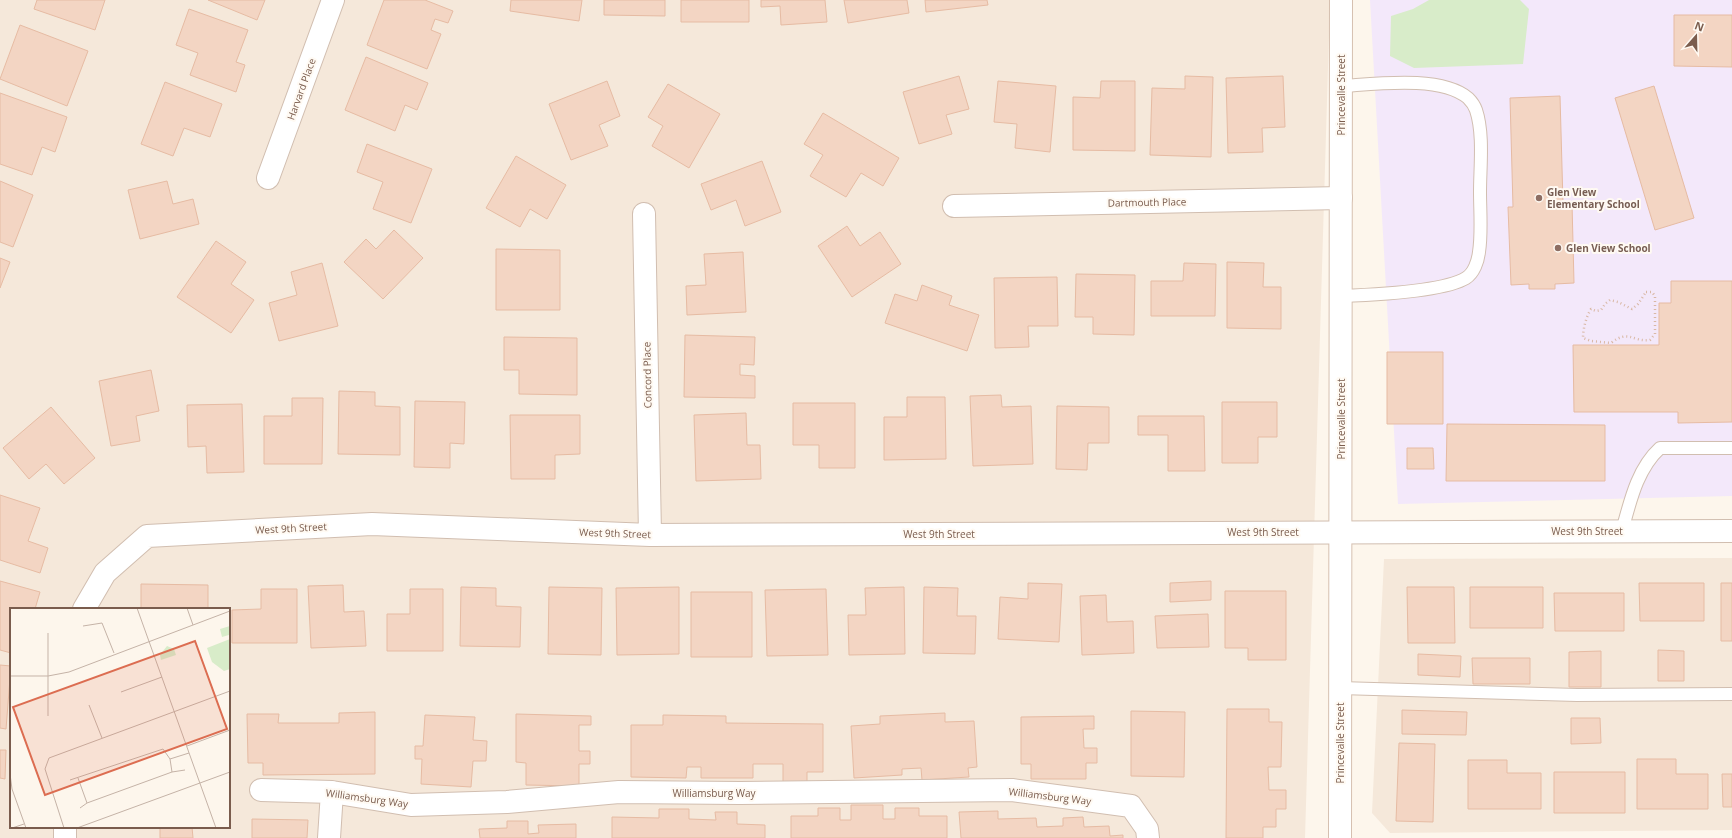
<svg xmlns="http://www.w3.org/2000/svg" width="1732" height="838" font-family="'Open Sans',sans-serif">
<rect width="100%" height="100%" fill="#fdf6ec"/>
<path fill="#f5e8da" fill-rule="evenodd" d="M 0,0 L 1330,0 L 1305,838 L 0,838 ZM 11,609 L 229,609 L 229,827 L 11,827 Z
M 1732,558 L 1732,830 L 1390,833 L 1372,813 L 1384,559 Z"/>
<path fill="#f3e8fa" d="M 1370,0 L 1732,0 L 1732,496 L 1398,504 Z"/>
<path fill="#d8ecc9" d="M 1429,0 L 1520,0 L 1529,9 L 1523,64 L 1414,68 L 1390,56 L 1391,16 L 1413,9 Z"/>
<path fill="#f3d5c3" stroke="#e6bba3" d="M 37,0 L 105,0 L 95,30 L 34,9 Z
M 208,0 L 265,0 L 257,20 Z
M 384,0 L 425,0 L 453,11 L 448,23 L 435,19 L 431,30 L 441,34 L 427,69 L 367,45 Z
M 511,0 L 582,0 L 579,21 L 510,11 Z
M 604,0 L 665,0 L 665,16 L 604,15 Z
M 681,0 L 749,0 L 749,22 L 681,22 Z
M 761,0 L 825,0 L 827,22 L 781,25 L 780,6 L 761,7 Z
M 844,0 L 907,0 L 909,13 L 848,23 Z
M 925,0 L 987,0 L 988,5 L 926,12 Z
M 189,9 L 248,30 L 236,62 L 245,65 L 236,92 L 190,75 L 198,53 L 176,45 Z
M 1674,15 L 1732,15 L 1732,67 L 1674,66 Z
M 20,25 L 88,51 L 67,106 L 0,79 Z
M 366,57 L 428,83 L 417,110 L 405,105 L 395,131 L 345,110 Z
M 959,76 L 969,109 L 946,115 L 952,134 L 919,144 L 903,92 Z
M 1185,76 L 1213,77 L 1211,157 L 1150,155 L 1152,88 L 1185,89 Z
M 1283,76 L 1285,127 L 1262,128 L 1263,152 L 1228,153 L 1226,78 Z
M 607,81 L 620,116 L 599,125 L 608,146 L 571,160 L 549,104 Z
M 998,81 L 1056,86 L 1050,152 L 1015,148 L 1017,124 L 994,122 Z
M 1101,81 L 1135,81 L 1135,151 L 1073,150 L 1073,97 L 1100,98 Z
M 165,82 L 222,104 L 210,137 L 184,128 L 173,156 L 141,144 Z
M 668,84 L 720,114 L 689,168 L 652,146 L 663,126 L 648,117 Z
M 1654,86 L 1694,218 L 1655,230 L 1615,98 Z
M 0,93 L 67,117 L 55,152 L 42,147 L 32,175 L 0,164 Z
M 1560,96 L 1563,203 L 1572,203 L 1574,283 L 1555,284 L 1555,289 L 1529,289 L 1529,284 L 1511,285 L 1508,207 L 1513,207 L 1510,98 Z
M 823,113 L 899,158 L 883,186 L 861,173 L 846,197 L 810,176 L 823,155 L 804,144 Z
M 367,144 L 432,169 L 411,223 L 373,209 L 383,182 L 357,172 Z
M 516,156 L 566,185 L 547,219 L 530,209 L 520,227 L 486,208 Z
M 762,161 L 781,212 L 745,226 L 736,200 L 711,210 L 701,184 Z
M 0,181 L 33,195 L 13,247 L 0,242 Z
M 167,181 L 173,204 L 193,199 L 199,224 L 140,239 L 128,190 Z
M 847,226 L 860,246 L 880,232 L 901,264 L 852,297 L 818,246 Z
M 394,230 L 423,258 L 383,299 L 344,262 L 366,239 L 376,249 Z
M 216,241 L 246,262 L 231,284 L 254,300 L 231,333 L 177,297 Z
M 496,249 L 560,250 L 560,310 L 496,310 Z
M 743,252 L 746,312 L 687,315 L 686,286 L 706,285 L 704,254 Z
M 0,258 L 10,262 L 0,288 Z
M 1227,262 L 1264,263 L 1263,287 L 1281,287 L 1281,329 L 1227,328 Z
M 322,263 L 338,326 L 279,341 L 269,303 L 297,295 L 291,272 Z
M 1184,263 L 1216,264 L 1215,316 L 1151,316 L 1151,281 L 1183,281 Z
M 1076,274 L 1135,275 L 1134,335 L 1093,334 L 1093,317 L 1075,317 Z
M 1057,277 L 1058,326 L 1028,326 L 1029,347 L 995,348 L 994,278 Z
M 1671,281 L 1732,281 L 1732,422 L 1678,423 L 1678,412 L 1574,412 L 1573,345 L 1659,345 L 1659,303 L 1671,303 Z
M 922,285 L 952,296 L 949,305 L 979,315 L 967,351 L 885,323 L 895,294 L 917,301 Z
M 685,335 L 755,337 L 754,365 L 740,364 L 740,375 L 755,376 L 755,398 L 684,397 Z
M 504,337 L 577,338 L 577,395 L 519,394 L 519,370 L 504,370 Z
M 1387,352 L 1443,352 L 1443,424 L 1387,424 Z
M 151,370 L 159,411 L 136,416 L 140,441 L 111,446 L 99,381 Z
M 339,391 L 375,392 L 375,406 L 400,407 L 400,455 L 338,454 Z
M 1001,395 L 1002,407 L 1031,406 L 1033,464 L 973,466 L 970,396 Z
M 907,397 L 945,397 L 946,459 L 884,460 L 884,417 L 907,417 Z
M 292,398 L 323,398 L 322,464 L 264,464 L 264,416 L 292,416 Z
M 415,401 L 465,402 L 464,444 L 450,443 L 450,468 L 414,467 Z
M 1222,402 L 1277,402 L 1277,437 L 1258,437 L 1258,463 L 1222,463 Z
M 793,403 L 855,403 L 855,468 L 819,468 L 819,445 L 793,445 Z
M 242,404 L 244,472 L 207,473 L 206,446 L 188,447 L 187,405 Z
M 1057,406 L 1109,407 L 1109,443 L 1088,443 L 1087,470 L 1056,469 Z
M 51,407 L 95,458 L 64,484 L 46,464 L 29,479 L 3,448 Z
M 746,413 L 747,445 L 760,445 L 761,479 L 696,481 L 694,415 Z
M 510,415 L 580,415 L 580,454 L 555,455 L 555,479 L 511,479 Z
M 1138,416 L 1204,416 L 1205,471 L 1168,471 L 1168,435 L 1138,435 Z
M 1447,424 L 1605,425 L 1605,481 L 1446,481 Z
M 1407,448 L 1433,448 L 1434,469 L 1407,469 Z
M 0,495 L 40,508 L 28,541 L 48,548 L 40,573 L 0,560 Z
M 0,581 L 40,592 L 35,609 L 11,609 L 11,653 L 0,650 Z
M 1211,581 L 1211,600 L 1170,602 L 1170,583 Z
M 1028,583 L 1062,584 L 1059,642 L 998,639 L 1000,597 L 1028,599 Z
M 1639,583 L 1704,583 L 1704,621 L 1640,621 Z
M 1721,583 L 1732,583 L 1732,641 L 1721,641 Z
M 141,584 L 208,585 L 208,609 L 141,609 Z
M 343,585 L 344,612 L 364,611 L 366,646 L 311,648 L 308,586 Z
M 461,587 L 496,588 L 496,606 L 521,607 L 520,647 L 460,646 Z
M 549,587 L 602,588 L 601,655 L 548,654 Z
M 679,587 L 679,654 L 617,655 L 616,588 Z
M 904,587 L 905,654 L 849,655 L 848,615 L 866,615 L 865,588 Z
M 924,587 L 958,588 L 957,616 L 976,616 L 975,654 L 923,653 Z
M 1407,587 L 1454,587 L 1455,643 L 1408,643 Z
M 1470,587 L 1543,587 L 1543,628 L 1470,628 Z
M 261,589 L 297,589 L 297,643 L 232,643 L 232,610 L 261,609 Z
M 410,589 L 443,589 L 443,651 L 387,651 L 387,614 L 410,614 Z
M 826,589 L 828,655 L 767,656 L 765,590 Z
M 1225,591 L 1286,591 L 1286,660 L 1248,660 L 1248,648 L 1225,648 Z
M 691,592 L 752,592 L 752,657 L 691,657 Z
M 1554,593 L 1624,593 L 1624,631 L 1555,631 Z
M 1106,595 L 1107,622 L 1133,621 L 1134,653 L 1082,655 L 1080,596 Z
M 1208,614 L 1209,647 L 1157,648 L 1155,616 Z
M 1658,650 L 1684,651 L 1684,681 L 1658,681 Z
M 1601,651 L 1601,687 L 1569,687 L 1569,652 Z
M 1418,654 L 1461,656 L 1460,677 L 1418,675 Z
M 1472,658 L 1530,658 L 1530,684 L 1473,684 Z
M 0,665 L 11,666 L 6,729 L 0,728 Z
M 1227,709 L 1269,709 L 1269,722 L 1282,722 L 1281,767 L 1268,767 L 1269,790 L 1286,790 L 1286,809 L 1276,809 L 1276,827 L 1263,827 L 1263,838 L 1226,838 Z
M 1402,710 L 1467,712 L 1466,735 L 1402,734 Z
M 1131,711 L 1185,712 L 1184,777 L 1131,776 Z
M 375,712 L 375,774 L 263,775 L 263,763 L 248,763 L 247,714 L 279,714 L 278,723 L 339,723 L 339,713 Z
M 945,713 L 945,722 L 974,721 L 977,767 L 968,768 L 969,777 L 922,780 L 921,768 L 902,769 L 902,775 L 854,778 L 851,726 L 880,724 L 880,716 Z
M 516,714 L 591,716 L 591,725 L 579,725 L 579,751 L 590,751 L 590,764 L 579,764 L 579,786 L 526,785 L 526,763 L 516,762 Z
M 425,715 L 475,717 L 473,740 L 487,741 L 486,761 L 473,761 L 471,787 L 421,784 L 422,759 L 415,759 L 415,746 L 423,746 Z
M 663,715 L 726,716 L 726,723 L 823,724 L 823,772 L 807,772 L 807,782 L 783,782 L 783,764 L 753,764 L 753,778 L 701,778 L 701,767 L 687,767 L 686,778 L 631,777 L 631,725 L 663,725 Z
M 1094,716 L 1094,729 L 1083,729 L 1084,748 L 1097,748 L 1097,763 L 1086,763 L 1086,779 L 1031,779 L 1031,764 L 1021,764 L 1021,717 Z
M 1571,718 L 1600,718 L 1601,743 L 1571,744 Z
M 1399,743 L 1435,744 L 1433,822 L 1396,821 Z
M 0,750 L 6,750 L 5,779 L 0,778 Z
M 1637,759 L 1676,759 L 1676,774 L 1708,774 L 1708,809 L 1637,809 Z
M 1468,760 L 1507,760 L 1507,773 L 1541,773 L 1541,809 L 1468,809 Z
M 1554,772 L 1625,772 L 1625,813 L 1554,813 Z
M 1722,774 L 1732,774 L 1732,807 L 1723,807 Z
M 851,805 L 883,805 L 883,819 L 895,819 L 895,808 L 919,808 L 919,816 L 947,816 L 947,838 L 791,838 L 791,816 L 818,816 L 818,808 L 840,808 L 840,820 L 851,820 Z
M 659,809 L 689,809 L 689,819 L 716,820 L 715,812 L 737,812 L 737,824 L 765,825 L 765,838 L 612,838 L 612,817 L 659,818 Z
M 998,811 L 998,819 L 1036,818 L 1037,827 L 1063,826 L 1063,818 L 1083,817 L 1084,827 L 1109,826 L 1110,836 L 1123,835 L 1123,838 L 961,838 L 959,812 Z
M 252,819 L 308,820 L 307,838 L 252,838 Z
M 507,821 L 528,821 L 528,834 L 539,833 L 538,825 L 576,824 L 576,838 L 480,838 L 479,829 L 507,828 Z
M 160,827 L 192,827 L 193,838 L 160,838 Z"/>
<g fill="none" stroke-linecap="round" stroke-linejoin="round">
<defs>
<path id="lane" d="M 1341,296 C 1369,295 1443,292 1466,278 C 1474,273 1478,261 1479,252 C 1482,233 1480,211 1480,192 C 1480,167 1484,134 1476,110 C 1475,107 1471,101 1468,98 C 1441,75 1375,84 1341,86
M 1622,531 C 1630,502 1637,469 1660,448 L 1732,448
M 1340,688 L 1577,695 L 1732,694"/>
<path id="street" d="M 268,178 L 333,0
M 954,206 L 1341,198
M 644,214 L 650,535
M 84,609 L 105,573 L 147,536 L 372,524 L 650,535 L 1732,531
M 261,790 L 332,792 L 411,805 L 507,802 L 619,792 L 740,793 L 1012,790 L 1131,806 L 1147,829 L 1148,838
M 65,838 L 65,827
M 329,838 L 332,792"/>
<path id="secondary" d="M 1340,838 L 1341,0"/>
</defs>
<use href="#lane" stroke="#d1beb0" stroke-width="14"/>
<use href="#street" stroke="#d1beb0" stroke-width="24"/>
<use href="#secondary" stroke="#d6c0b0" stroke-width="24"/>
<path stroke="#d9b8a5" stroke-width="2.5" stroke-dasharray="1 3" stroke-linecap="butt" d="M 1646,292 L 1652,292 L 1655,296 L 1655,334 L 1650,340 C 1632,342 1629,329 1611,343 L 1591,341 L 1583,338 C 1583,329 1586,317 1591,309 L 1596,311 L 1601,310 L 1605,304 L 1610,300 L 1618,302 L 1632,309 L 1638,304 Z"/>
<use href="#lane" stroke="#fff" stroke-width="12"/>
<use href="#street" stroke="#fff" stroke-width="22"/>
<use href="#secondary" stroke="#fff" stroke-width="22"/>
</g>
<g fill="#8d6e63" stroke="#fffaf3" stroke-width="1.5">
<circle cx="1539" cy="198" r="4"/>
<circle cx="1558" cy="248" r="4"/>
</g>
<g text-anchor="middle" dominant-baseline="central" stroke-width="4" stroke-linejoin="round" paint-order="stroke">
<g font-size="10" fill="#7a5c4d" stroke="#fffaf3">
<text transform="translate(301 89) rotate(-70)">Harvard Place</text>
<text transform="translate(1341 95) rotate(-90)">Princevalle Street</text>
<text transform="translate(1147 202) rotate(-1)">Dartmouth Place</text>
<text transform="translate(647 375) rotate(-91)">Concord Place</text>
<text transform="translate(1341 419) rotate(-90)">Princevalle Street</text>
<text transform="translate(291 528) rotate(-3)">West 9th Street</text>
<text x="1587" y="531">West 9th Street</text>
<text x="1263" y="532">West 9th Street</text>
<text transform="translate(615 533) rotate(2)">West 9th Street</text>
<text x="939" y="534">West 9th Street</text>
<text transform="translate(1340 743) rotate(-90)">Princevalle Street</text>
<text x="714" y="793">Williamsburg Way</text>
<text transform="translate(1050 796) rotate(7)">Williamsburg Way</text>
<text transform="translate(367 798) rotate(8)">Williamsburg Way</text>
</g>
<g font-size="10" font-weight="bold" fill="#785e54" stroke="#fffaf3" text-anchor="start">
<text x="1547" y="192">Glen View<tspan x="1547" dy="12">Elementary School</tspan></text>
<text x="1566" y="248">Glen View School</text>
</g>
</g>
<g transform="translate(10 608)">
<rect width="220" height="220" fill="#fdf6ec"/>
<path d="M 220,18 L 220,30 L 219,27 L 212,29 L 210,21 ZM 220,31 L 220,61 L 214,63 L 202,54 L 197,40 ZM 157,38 L 164,41 L 166,47 L 151,52 L 150,47 Z" fill="#d8ecc9"/>
<path fill="none" stroke="#c5b3a7" stroke-width="1" d="M 127,0 L 206,220M 177,0 L 183,17M 73,18 L 92,15 L 104,45M 38,25 L 38,108M 0,44 L 0,120M 0,68 L 38,68 L 59,64 L 220,3M 111,84 L 152,69M 79,97 L 92,130M 177,138 L 220,122M 160,151 L 179,145M 0,166 L 2,181 L 16,220M 68,170 L 77,195M 60,172 L 153,141 L 160,151 L 162,164M 70,200 L 77,195 L 162,164 L 175,162M 2,220 L 14,216M 54,220 L 35,161 L 39,150 L 220,83M 67,220 L 220,164"/>
<path fill="#dc6d51" fill-opacity="0.15" stroke="#dc6d51" stroke-width="2" d="M 185,33 L 217,121 L 35,187 L 3,99 Z"/>
<rect width="220" height="220" fill="none" stroke="#7a5c4d" stroke-width="2"/>
</g>
<g transform="translate(1696 36) rotate(20)" stroke="#fffaf3" stroke-width="3" paint-order="stroke">
<path d="M0-3L7 15L0 10L-7 15Z" fill="#7a5c4d"/>
<text y="-6" font-size="11" font-weight="bold" text-anchor="middle" fill="#7a5c4d">N</text>
</g>
</svg>
